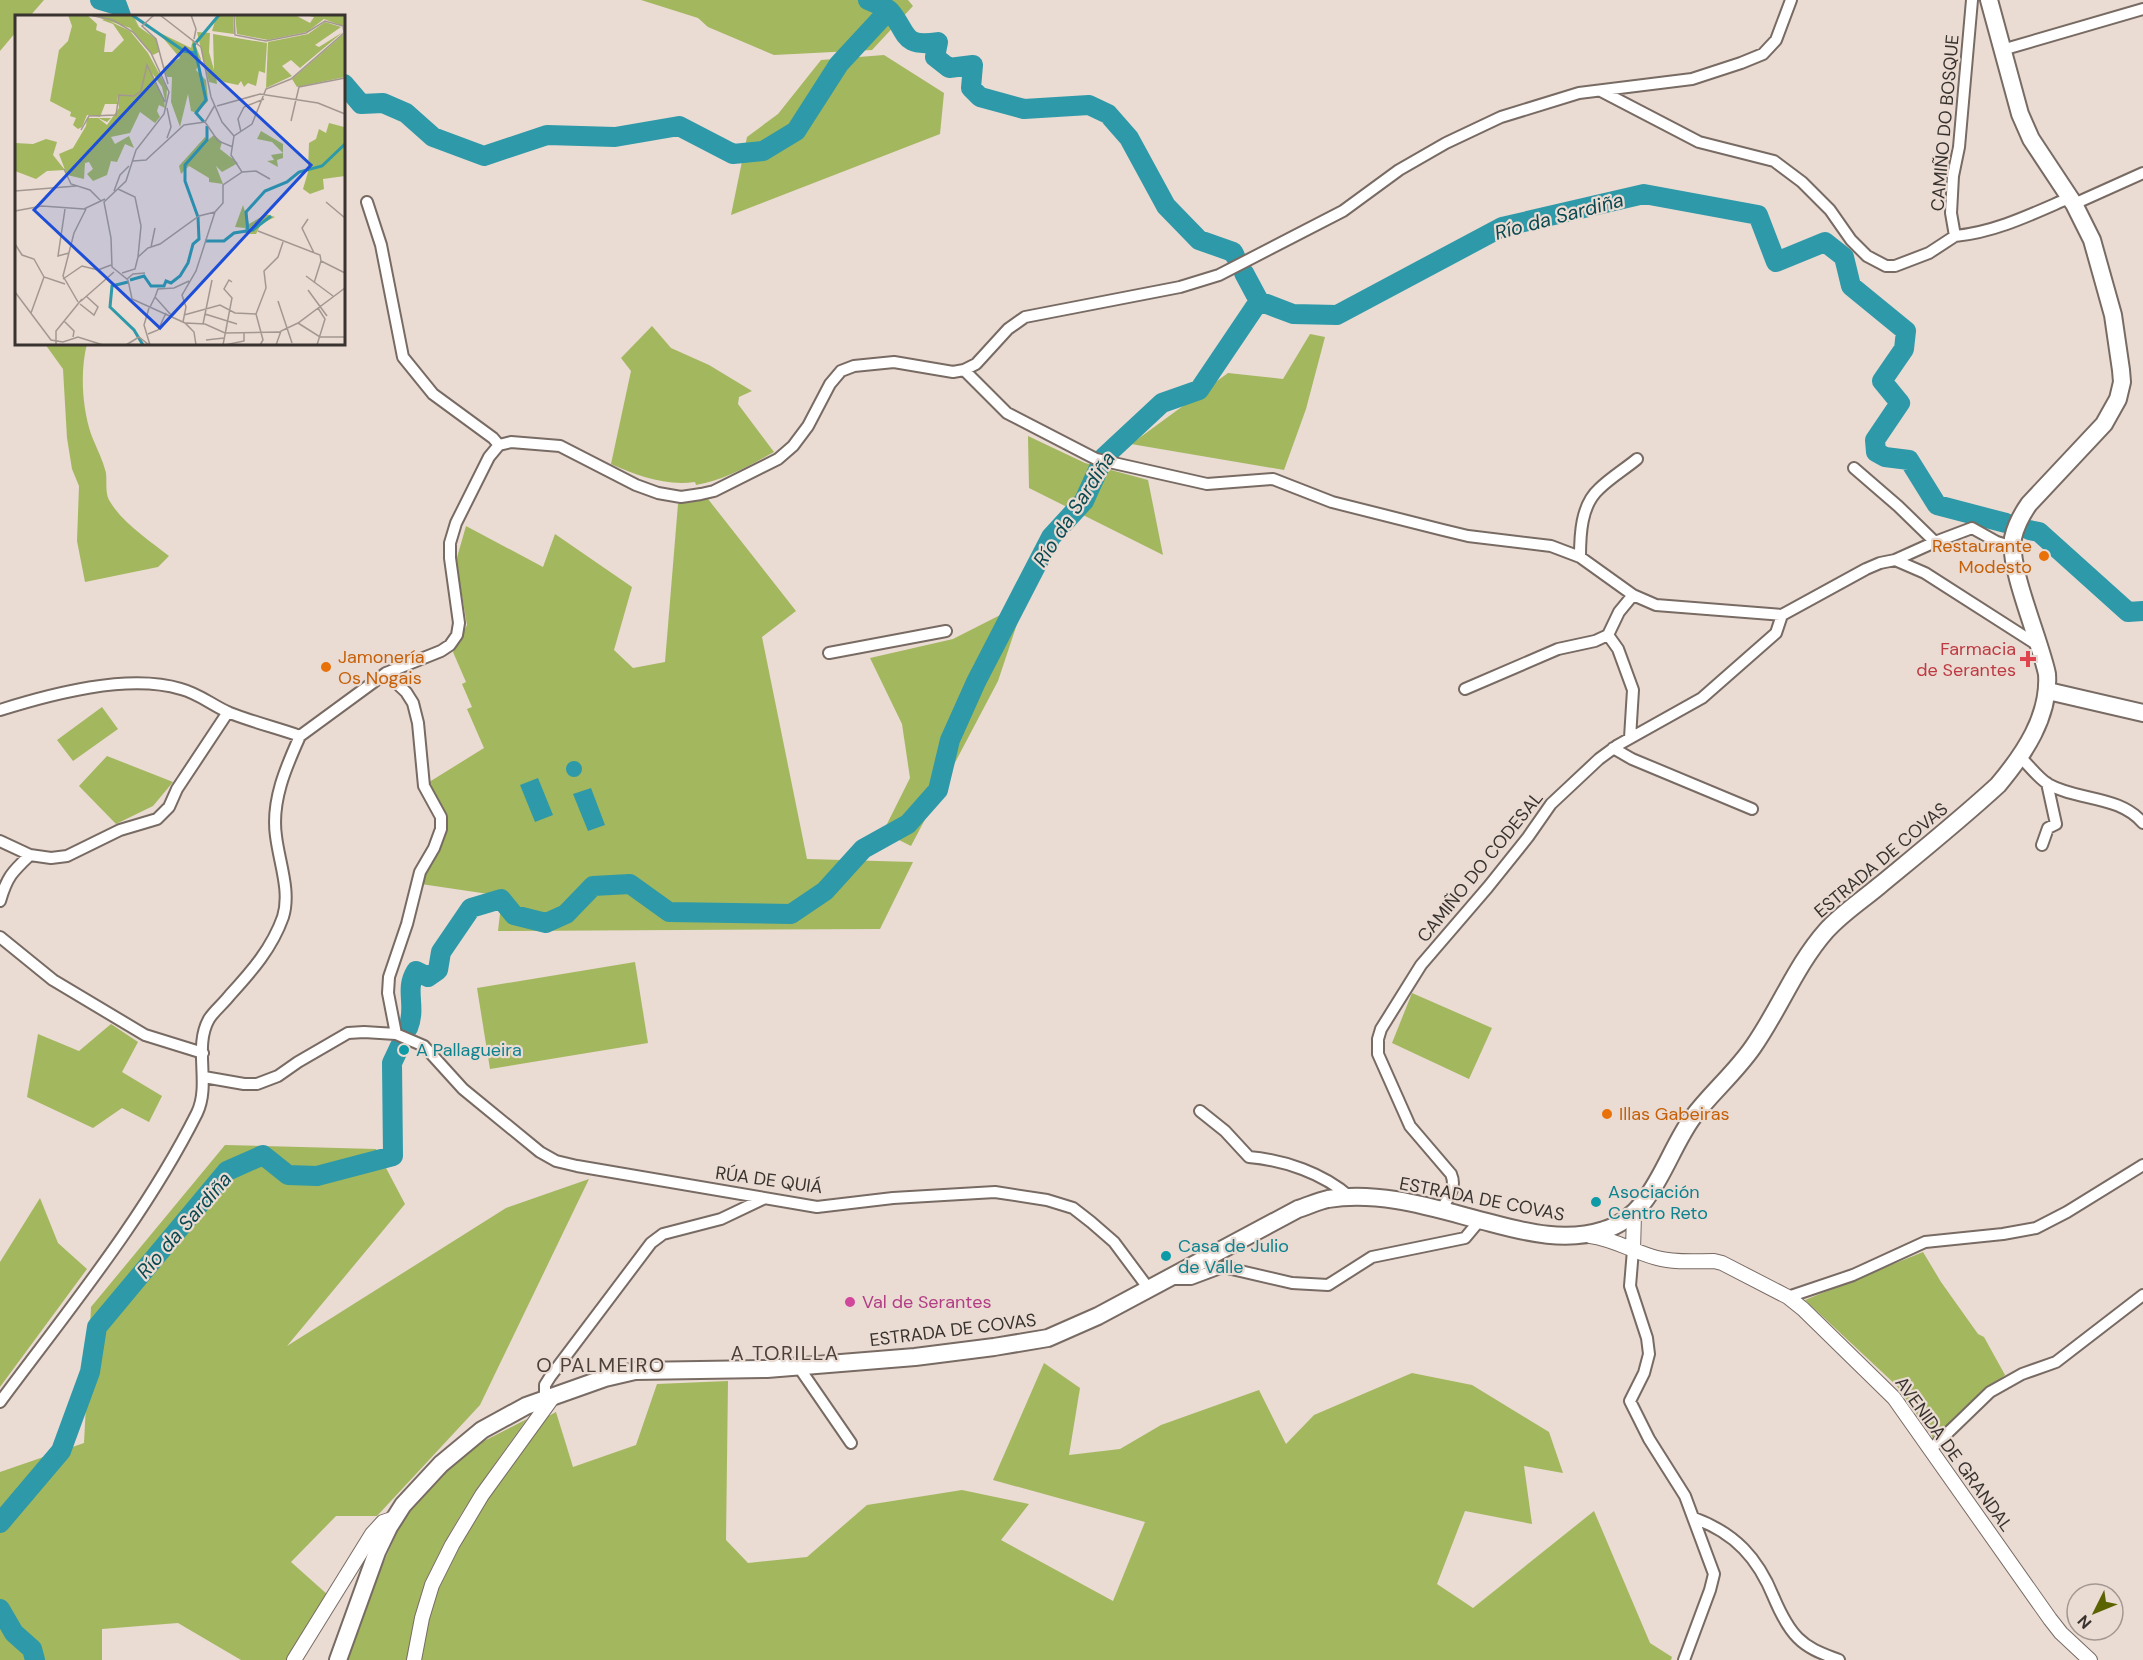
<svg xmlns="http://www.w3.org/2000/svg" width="2143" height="1660" font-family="'DM Sans',sans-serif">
<rect width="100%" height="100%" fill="#eadbd3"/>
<path fill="#a3b75f" d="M 0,0 L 44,0 L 30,16 L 16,16 L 16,32 L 0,51 Z
M 641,0 L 908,0 L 913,6 L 872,50 L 774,55 L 708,27 L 698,18 Z
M 884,55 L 944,93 L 940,134 L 731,215 L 747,137 L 778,114 L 821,60 Z
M 652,326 L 671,348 L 709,365 L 752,391 L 739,397 L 738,404 L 774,452 C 749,466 725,480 696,485 L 695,482 C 665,486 638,476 611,464 L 631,371 L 621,358 Z
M 1310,334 L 1325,337 L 1306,409 L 1284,470 L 1131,444 L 1228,373 L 1283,379 Z
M 45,344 L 87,344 C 80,371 82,407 91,434 C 96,447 103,460 106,473 C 107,482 105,492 109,500 C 122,523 149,540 169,556 L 158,567 L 85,582 L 77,541 L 79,486 L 72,469 L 67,438 L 63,369 Z
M 1028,436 L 1085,463 L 1148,480 L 1163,555 L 1029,488 Z
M 708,499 L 796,611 L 762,637 L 807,859 L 913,862 L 880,929 L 498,931 L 502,896 L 421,884 L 436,855 L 444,835 L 426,784 L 484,748 L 467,709 L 472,707 L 462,684 L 466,682 L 453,652 L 467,625 L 456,561 L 466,526 L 543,567 L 555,534 L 632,587 L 614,650 L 633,668 L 665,662 L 678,504 Z
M 1024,603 L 998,681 L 911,846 L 883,832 L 910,778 L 902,724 L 870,658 L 953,639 Z
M 102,707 L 118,729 L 73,761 L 57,740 Z
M 107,756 L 173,782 L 153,806 L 116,824 L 79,786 Z
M 635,962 L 648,1043 L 490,1069 L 477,988 Z
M 1412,993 L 1492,1028 L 1469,1079 L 1392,1043 Z
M 111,1024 L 138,1042 L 122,1072 L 162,1096 L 149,1122 L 122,1108 L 93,1128 L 27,1097 L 38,1034 L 79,1051 Z
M 225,1145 L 376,1149 L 405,1204 L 287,1346 L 506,1208 L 589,1179 L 480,1405 L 377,1516 L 336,1516 L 291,1562 L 328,1595 L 287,1660 L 241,1660 L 178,1623 L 102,1629 L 102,1660 L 0,1660 L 0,1472 L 84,1443 L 91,1307 Z
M 40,1198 L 58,1243 L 87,1269 L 0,1387 L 0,1262 Z
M 1923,1252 L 1941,1282 L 1978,1334 L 1984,1337 L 2005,1375 L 1933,1438 L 1897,1386 L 1805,1300 Z
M 1044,1363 L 1080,1388 L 1069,1455 L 1120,1449 L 1161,1425 L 1259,1390 L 1286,1444 L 1314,1415 L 1412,1373 L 1472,1385 L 1549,1432 L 1563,1473 L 1524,1466 L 1532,1524 L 1465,1511 L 1437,1584 L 1473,1608 L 1594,1511 L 1650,1643 L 1672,1657 L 1671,1660 L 418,1660 C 424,1630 433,1590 447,1563 C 472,1513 508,1467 539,1421 L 556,1412 L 573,1467 L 636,1445 L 657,1384 L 728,1381 L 726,1540 L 748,1563 L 807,1557 L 867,1505 L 962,1490 L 1029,1504 L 1001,1540 L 1113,1601 L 1145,1522 L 993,1480 Z
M 527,1419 C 493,1467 457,1513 433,1567 C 419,1596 414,1628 407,1660 L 347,1660 L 367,1600 L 402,1521 L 439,1474 L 482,1442 Z"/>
<path fill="#2e99a8" d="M566 769a8 8 0 1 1 16 0a8 8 0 1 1-16 0Z
M 538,778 L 553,815 L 535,822 L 520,785 Z
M 591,788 L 605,825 L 588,831 L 573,794 Z"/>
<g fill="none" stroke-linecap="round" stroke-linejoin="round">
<path stroke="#2e99a8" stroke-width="20" d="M 100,0 L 117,5 L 121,16
M 868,0 C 874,3 885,6 890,11 C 908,32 901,48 938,42 L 935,57 L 949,68 L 973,65 L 971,88 L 980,97 L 1024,109 L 1089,105 L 1108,114 L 1129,138 L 1166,206 L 1199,240 L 1233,252 L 1235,256
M 344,84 L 361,104 L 383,103 L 406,113 L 433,137 L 484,156 L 547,135 L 615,137 L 679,126 L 733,154 L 763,151 L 796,131 L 839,64 L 889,10
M 1244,273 L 1259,301
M 2029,530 L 2039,532 L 2128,612 L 2143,611
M 408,1028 C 417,1006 404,990 416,971 L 428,977 L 438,970 L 441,952 L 471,908 L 501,899 L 514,915 L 546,923 L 566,914 L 593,886 L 630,884 L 669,912 L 791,914 L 825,891 L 863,849 L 908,824 L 938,790 L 950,740 L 976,682 L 1051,537 L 1084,501 L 1104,457 L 1162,403 L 1199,390 L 1259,301 L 1293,314 L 1337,315 L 1502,227 L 1644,194 L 1758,215 L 1776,262 L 1825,242 L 1844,257 L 1851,286 L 1906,331 L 1904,349 L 1882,381 L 1900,403 L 1875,440 L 1876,452 L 1885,457 L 1909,460 L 1937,505 L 2006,523
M 0,1523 L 61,1451 L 90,1372 L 97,1327 L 227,1171 L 263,1155 L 288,1175 L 317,1176 L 393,1156 L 392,1063 L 400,1046
M 0,1609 L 14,1633 L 32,1649 L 35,1660"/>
<defs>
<path id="minor" d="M 1972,0 L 1959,147 L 1953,176 L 1951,213 L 1955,236 C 1996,232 2032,214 2069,198
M 2002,50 L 2143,9
M 1601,91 L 1699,142 L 1774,161 L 1802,182 L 1830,210 L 1851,240 L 1867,256 L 1886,266 L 1895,266 L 1929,253 L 1955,236
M 367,202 L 381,245 L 403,357 L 433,394 L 493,438 L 499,445
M 2074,204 L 2143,173
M 964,370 L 1007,413 L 1096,459 L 1207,484 L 1273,479 L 1332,502 L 1443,530 L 1468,536 L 1551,546 L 1580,557 L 1633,595 L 1656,605 L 1782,615 L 1866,569 L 1880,563 L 1895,560 L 1925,573 L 2039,646
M 1854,468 L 1898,506 L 1935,542 L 1972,528 L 1997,542 L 2013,547
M 1580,557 C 1580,535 1581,505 1599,489 C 1610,478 1625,469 1637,459
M 1895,560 L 1935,542
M 1608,635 L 1618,649 L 1633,690 L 1630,738
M 829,653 L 946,631
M 386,673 L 406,692 L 413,703 L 418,723 L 424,786 L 441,817 L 441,829 L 434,848 L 420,872 L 407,924 L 389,977 L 388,993 L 396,1034
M 1465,689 L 1558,649 L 1595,641 L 1608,635 L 1619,612 L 1633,595
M 0,710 C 51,694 128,673 181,689 C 200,694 213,706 230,713 C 253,722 277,728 300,736 L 386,673 L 441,651 L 450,645 L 457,635 L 459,623 L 450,558 L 450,543 L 456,523 L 489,457 L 499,445 L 511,442 L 560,446 L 636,485 L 658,493 L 681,497 L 701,494 L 714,491 L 778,459 L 793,446 L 808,426 L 830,384 L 841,371 L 854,366 L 894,362 L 953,372 L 964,370 L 976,364 L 1008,329 L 1025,317 L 1180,287 L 1219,275 L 1343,211 L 1399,170 L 1446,143 L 1501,117 L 1579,93 L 1692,79 L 1741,63 L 1763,54 L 1776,40 L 1791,0
M 1613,748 L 1632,759 L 1752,809
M 2020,757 C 2029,765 2038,778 2048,784 C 2078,801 2119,795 2143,823
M 0,841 L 30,855 L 51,858 L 67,856 L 120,830 L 157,819 L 169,807 L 177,789 L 228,712
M 2042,845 L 2048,828 L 2056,824 L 2047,783
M 0,901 C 7,877 12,872 30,855
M 0,937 L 53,980 L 145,1035 L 203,1053
M 204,1077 L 244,1084 L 257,1084 L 278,1076 L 298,1062 L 348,1033 L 364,1032 L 396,1034 L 424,1046 L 463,1089 L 540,1152 L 556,1161 L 577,1166 L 817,1207 L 893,1198 L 995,1192 L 1047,1200 L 1073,1208 L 1091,1222 L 1114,1242 L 1149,1289
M 1200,1111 L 1225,1131 L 1249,1157 C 1284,1160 1323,1173 1350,1197
M 1441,1210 C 1448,1198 1457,1188 1451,1174 L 1410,1126 L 1378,1054 L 1378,1039 L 1381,1029 L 1421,965 L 1488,887 L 1528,837 L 1551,804 L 1599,759 L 1618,745 L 1702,698 L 1776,633 L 1782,615
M 1633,1250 L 1630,1286 L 1647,1338 L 1649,1354 L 1644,1373 L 1630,1401 L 1649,1439 L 1685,1496 L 1714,1574 L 1710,1590 L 1684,1660
M 1170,1279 L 1191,1279 L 1223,1267 L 1292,1283 L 1328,1285 L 1372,1257 L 1465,1238 L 1480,1220
M 1788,1297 L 1853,1275 L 1925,1242 L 2003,1234 L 2036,1228 L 2067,1212 L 2143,1165
M 798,1366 L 851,1443
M 545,1399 L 545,1385 L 550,1377 L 651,1243 L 663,1234 L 721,1219 L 763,1199
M 0,1402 C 69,1309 145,1217 197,1113 C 211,1084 193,1047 209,1019 C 214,1011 224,1003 230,995 C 252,971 272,948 283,917 C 291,891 279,862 276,836 C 271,801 286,767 300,736
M 1931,1449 L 1990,1392 L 2022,1374 L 2056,1362 L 2143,1295
M 1694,1518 C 1735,1533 1758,1558 1774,1598 C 1780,1612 1787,1627 1798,1638 C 1810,1650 1824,1654 1839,1660"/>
<path id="tertiary" d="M 1590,1236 C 1614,1239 1634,1252 1657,1258 C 1675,1263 1696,1261 1714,1261 L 1722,1263 L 1788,1297 L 1803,1309 L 1894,1398 L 2050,1619 L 2061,1633 L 2090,1660
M 1633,1250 L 1634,1214
M 294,1660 L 372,1534 L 383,1522 L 395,1518
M 414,1660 L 422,1618 L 432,1585 L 452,1545 L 482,1495 L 553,1397"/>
<path id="secondary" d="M 2048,691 L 2143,713
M 338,1660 L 377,1552 L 389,1527 L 403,1505 L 441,1464 L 482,1430 L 526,1406 L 605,1378 L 635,1371 L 767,1369 L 915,1357 L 994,1347 L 1048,1338 L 1098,1316 L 1298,1209 C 1308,1206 1318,1201 1328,1199 C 1383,1190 1439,1210 1491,1223 C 1528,1233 1567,1242 1604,1230 C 1654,1215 1665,1155 1693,1117 C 1711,1093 1735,1073 1753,1047 C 1779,1010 1796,965 1826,931 C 1841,914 1861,901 1879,886 C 1919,853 1960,820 1998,785 C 2024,754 2050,716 2047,674 C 2040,640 2008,568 2013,538 C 2016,525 2022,514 2029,504 L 2104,424 L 2118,399 L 2122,382 L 2121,370 L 2113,315 L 2092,240 L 2074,204 L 2031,139 L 2020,114 L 1989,0"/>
</defs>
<use href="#minor" stroke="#786b63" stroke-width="14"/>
<use href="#tertiary" stroke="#786b63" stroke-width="16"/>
<use href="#secondary" stroke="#786b63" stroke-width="20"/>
<use href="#minor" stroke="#fff" stroke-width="10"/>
<use href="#tertiary" stroke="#fff" stroke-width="14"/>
<use href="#secondary" stroke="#fff" stroke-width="16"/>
</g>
<g fill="#e8710a" stroke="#eadbd3" stroke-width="2">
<circle cx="2044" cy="556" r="6"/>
<circle cx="326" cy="667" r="6"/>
<circle cx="1607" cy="1114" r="6"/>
</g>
<path fill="#e0444e" stroke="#eadbd3" stroke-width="2" d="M2025 650h6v6h6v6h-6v6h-6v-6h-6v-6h6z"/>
<g fill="#0f9aa8" stroke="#eadbd3" stroke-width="2">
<circle cx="404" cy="1050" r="6"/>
<circle cx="1596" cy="1202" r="6"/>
<circle cx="1166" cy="1256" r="6"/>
</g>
<circle fill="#d1479c" stroke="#eadbd3" stroke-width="2" cx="850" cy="1302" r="6"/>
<g text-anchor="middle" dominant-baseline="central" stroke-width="4.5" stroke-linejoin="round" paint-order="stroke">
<g font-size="18" fill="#38332f" stroke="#eadbd3">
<text transform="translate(1945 123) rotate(-85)">CAMIÑO DO BOSQUE</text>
<text transform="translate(1881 860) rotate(-40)">ESTRADA DE COVAS</text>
<text transform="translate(1480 867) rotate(-51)">CAMIÑO DO CODESAL</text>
<text transform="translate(769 1180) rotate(8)">RÚA DE QUIÁ</text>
<text transform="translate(1482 1199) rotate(11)">ESTRADA DE COVAS</text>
<text transform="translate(953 1330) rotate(-7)">ESTRADA DE COVAS</text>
<text transform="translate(1954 1454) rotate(54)">AVENIDA DE GRANDAL</text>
</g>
<g font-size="18" fill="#c56008" stroke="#eadbd3" text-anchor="start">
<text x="2032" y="546" text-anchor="end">Restaurante<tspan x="2032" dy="21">Modesto</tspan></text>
<text x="338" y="657">Jamonería<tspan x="338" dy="21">Os Nogais</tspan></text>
<text x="1619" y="1114">Illas Gabeiras</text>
</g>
<g font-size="18" fill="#be3a42" stroke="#eadbd3" text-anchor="end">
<text x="2016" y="649">Farmacia<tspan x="2016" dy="21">de Serantes</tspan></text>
</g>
<g font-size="18" fill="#0d838f" stroke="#eadbd3" text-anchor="start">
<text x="416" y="1050">A Pallagueira</text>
<text x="1608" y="1192">Asociación<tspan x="1608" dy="21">Centro Reto</tspan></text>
<text x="1178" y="1246">Casa de Julio<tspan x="1178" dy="21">de Valle</tspan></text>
</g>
<g font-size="18" fill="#b23c85" stroke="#eadbd3" text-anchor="start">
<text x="862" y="1302">Val de Serantes</text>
</g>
<g font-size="20" font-style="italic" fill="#0a4951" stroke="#eadbd3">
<text transform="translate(1559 216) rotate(-15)">Río da Sardiña</text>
<text transform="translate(1074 509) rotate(-57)">Río da Sardiña</text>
<text transform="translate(184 1225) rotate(-49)">Río da Sardiña</text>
</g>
<g font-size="20" letter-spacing="1.5" fill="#4c413a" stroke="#eadbd3">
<text x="785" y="1353">A TORILLA</text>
<text x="601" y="1365">O PALMEIRO</text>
</g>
</g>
<g transform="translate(15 15)">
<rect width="330" height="330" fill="#eadbd3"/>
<path d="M 53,0 L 72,0 L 82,9 L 81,15 L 91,19 L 89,37 L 97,37 L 109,25 L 98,9 L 87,5 L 90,4 L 115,16 L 133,38 L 152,73 L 151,90 L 147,72 L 137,58 L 149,84 L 150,93 L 144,90 L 142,96 L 145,102 L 140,108 L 125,97 L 115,118 L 96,122 L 100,129 L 114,121 L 119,133 L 110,129 L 102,147 L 96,146 L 92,160 L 78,166 L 72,159 L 78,154 L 74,147 L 70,148 L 69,164 L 52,160 L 44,139 L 58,133 L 71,111 L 72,103 L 96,103 L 92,107 L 83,103 L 92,110 L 104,93 L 102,81 L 102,89 L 90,89 L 85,102 L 72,100 L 67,112 L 63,114 L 58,110 L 61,103 L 55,101 L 56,97 L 35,86 L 44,35 L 53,26 L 57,11 ZM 76,0 L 118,0 L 124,12 L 141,24 L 144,37 L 138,40 L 115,13 ZM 202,0 L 218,0 L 219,19 L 197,16 ZM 220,0 L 280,0 L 295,8 L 299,2 L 289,0 L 330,0 L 330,12 L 309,4 L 292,17 L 253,25 L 222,19 ZM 310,7 L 326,12 L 300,30 L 304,32 L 328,17 L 285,53 L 276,45 L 267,51 L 277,61 L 251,73 L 253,27 L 293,19 ZM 143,17 L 176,33 L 178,24 L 186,44 L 181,55 L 191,65 L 193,86 L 182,98 L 176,96 L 173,79 L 165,112 L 156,87 L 157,62 L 152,62 L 149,52 L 165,43 ZM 182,17 L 195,18 L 194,37 L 199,55 L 198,19 L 252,28 L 250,58 L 244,56 L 241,71 L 233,68 L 229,72 L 226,66 L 223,70 L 209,67 L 201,61 L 202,69 L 194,67 ZM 330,18 L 330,62 L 282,72 L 277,64 ZM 330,100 L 330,161 L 308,164 L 309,174 L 295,179 L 288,174 L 293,157 L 294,128 L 301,124 L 304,114 L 311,118 L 314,108 L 329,112 ZM 246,116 L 268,129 L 268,143 L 262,145 L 263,152 L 252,146 L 259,145 L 256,140 L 268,138 L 257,127 L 242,124 ZM 199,120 L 207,127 L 205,134 L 223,148 L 207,157 L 201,151 L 208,169 L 194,167 L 194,163 L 174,151 L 166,159 L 164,151 L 190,122 L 193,125 ZM 31,124 L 42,127 L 38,140 L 50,155 L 32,156 L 21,164 L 0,156 L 0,128 L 18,129 ZM 228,190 L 234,209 L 251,199 L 260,202 L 246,209 L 241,219 L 231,219 L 230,213 L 220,212 Z" fill="#a3b75f"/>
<path fill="none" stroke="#2e99a8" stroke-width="3" d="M 117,0 L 169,36 L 180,38M 189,107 L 181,98 L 191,85 L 179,30 L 204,0M 233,217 L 231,197 L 250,176 L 272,167 L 284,157 L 307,151 L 330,129M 190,226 L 209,226 L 219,218 L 238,215 L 256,201M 115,265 L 129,261 L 136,271 L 149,271 L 151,266 L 156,268 L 165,261 L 173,248 L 178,229 L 184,224 L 183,202 L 170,166 L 170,150 L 192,125 L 192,111M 113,267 L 97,271 L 95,292 L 119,315 L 128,330"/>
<path fill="none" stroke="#a39891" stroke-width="1.5" d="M 75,0 L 98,5 L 118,17 L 136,38 L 154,77 L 149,99 L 121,135 L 111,166 L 89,187 L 96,223 L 97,252 L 113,265 L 117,284 L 170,308 L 179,317 L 181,330M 139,0 L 127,11 L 141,24 L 153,69M 145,0 L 186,32 L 196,82 L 207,107 L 219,121M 176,0 L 181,14 L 179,24M 202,91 L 245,79 L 303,88 L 330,99M 229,92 L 249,84M 276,106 L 284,72 L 330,63M 190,107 L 203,126 L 218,132M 190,107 L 200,90M 66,115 L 74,101 L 101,100 L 104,80 L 119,81 L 126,76 L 132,50 L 150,87M 226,117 L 223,104 L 229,92M 152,123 L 156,112 L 152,93M 118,146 L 131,145 L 169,110 L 190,107M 49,154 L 56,169 L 75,175 L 86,186M 227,157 L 241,156 L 255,164M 103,174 L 120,182 L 126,211 L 123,242M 0,176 L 61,171M 99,176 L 105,160 L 114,151M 311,187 L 330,203M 50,194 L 43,241 L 54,238M 0,196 L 27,191 L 69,194 L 90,184M 293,204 L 287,213 L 299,238M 243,216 L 305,240 L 306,246 L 330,258M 0,229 L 7,240 L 19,244 L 29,262 L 50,269M 136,232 L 140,213M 107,258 L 120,254 L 123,242 L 133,233 L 145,229 L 184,201 L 200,197M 291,261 L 318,281M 48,264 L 67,251 L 83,255 L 96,250M 112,264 L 118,259 L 130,258M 299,268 L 306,246M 293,275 L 312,301M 0,277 L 36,325 L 48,327 L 63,322 L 88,330M 140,282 L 143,274 L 159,273 L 174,266M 66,286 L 99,257M 263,286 L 277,328M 63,287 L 48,261 L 59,218 L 71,194M 65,289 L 79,300 L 83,292 L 71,281M 135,292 L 140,282 L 157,301M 134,293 L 129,310 L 135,330M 16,298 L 29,262M 190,299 L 222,309M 169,300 L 205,290 L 220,298 L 241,299M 49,306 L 59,316 L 58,322M 168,307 L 171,292 L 167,280 L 181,256 L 200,197 L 208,188 L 208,170 L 227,157 L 216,140 L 219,121 L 237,109 L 251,74 L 276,64 L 329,18 L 328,11 L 310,6 L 291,18 L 251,26 L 220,20 L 219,0M 171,308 L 190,309 L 210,318 L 265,317M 283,308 L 305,322 L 330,322M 188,309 L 197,265M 133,319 L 143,315 L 151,298M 191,325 L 209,323M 41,330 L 41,316 L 67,284M 111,330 L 124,322 L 134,330M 208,330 L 217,283 L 209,274 L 214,265 L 217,267M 210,330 L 229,326 L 229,318M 245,330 L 248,325 L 241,299 L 251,273 L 249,256 L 263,242 L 268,227M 261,330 L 266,316 L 283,308 L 330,273M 302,330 L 310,304 L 303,293"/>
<path fill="#1d4ed8" fill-opacity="0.15" stroke="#1d4ed8" stroke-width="3" d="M 170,33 L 296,150 L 145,313 L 19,195 Z"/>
<rect width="330" height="330" fill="none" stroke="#38332f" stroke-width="3"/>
</g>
<g transform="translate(2095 1612) rotate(227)"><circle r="28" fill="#eadbd3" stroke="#a39891" stroke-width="1.5"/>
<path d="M0-4.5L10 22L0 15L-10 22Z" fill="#5b6301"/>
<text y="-9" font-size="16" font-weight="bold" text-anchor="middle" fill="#38332f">N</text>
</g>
</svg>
